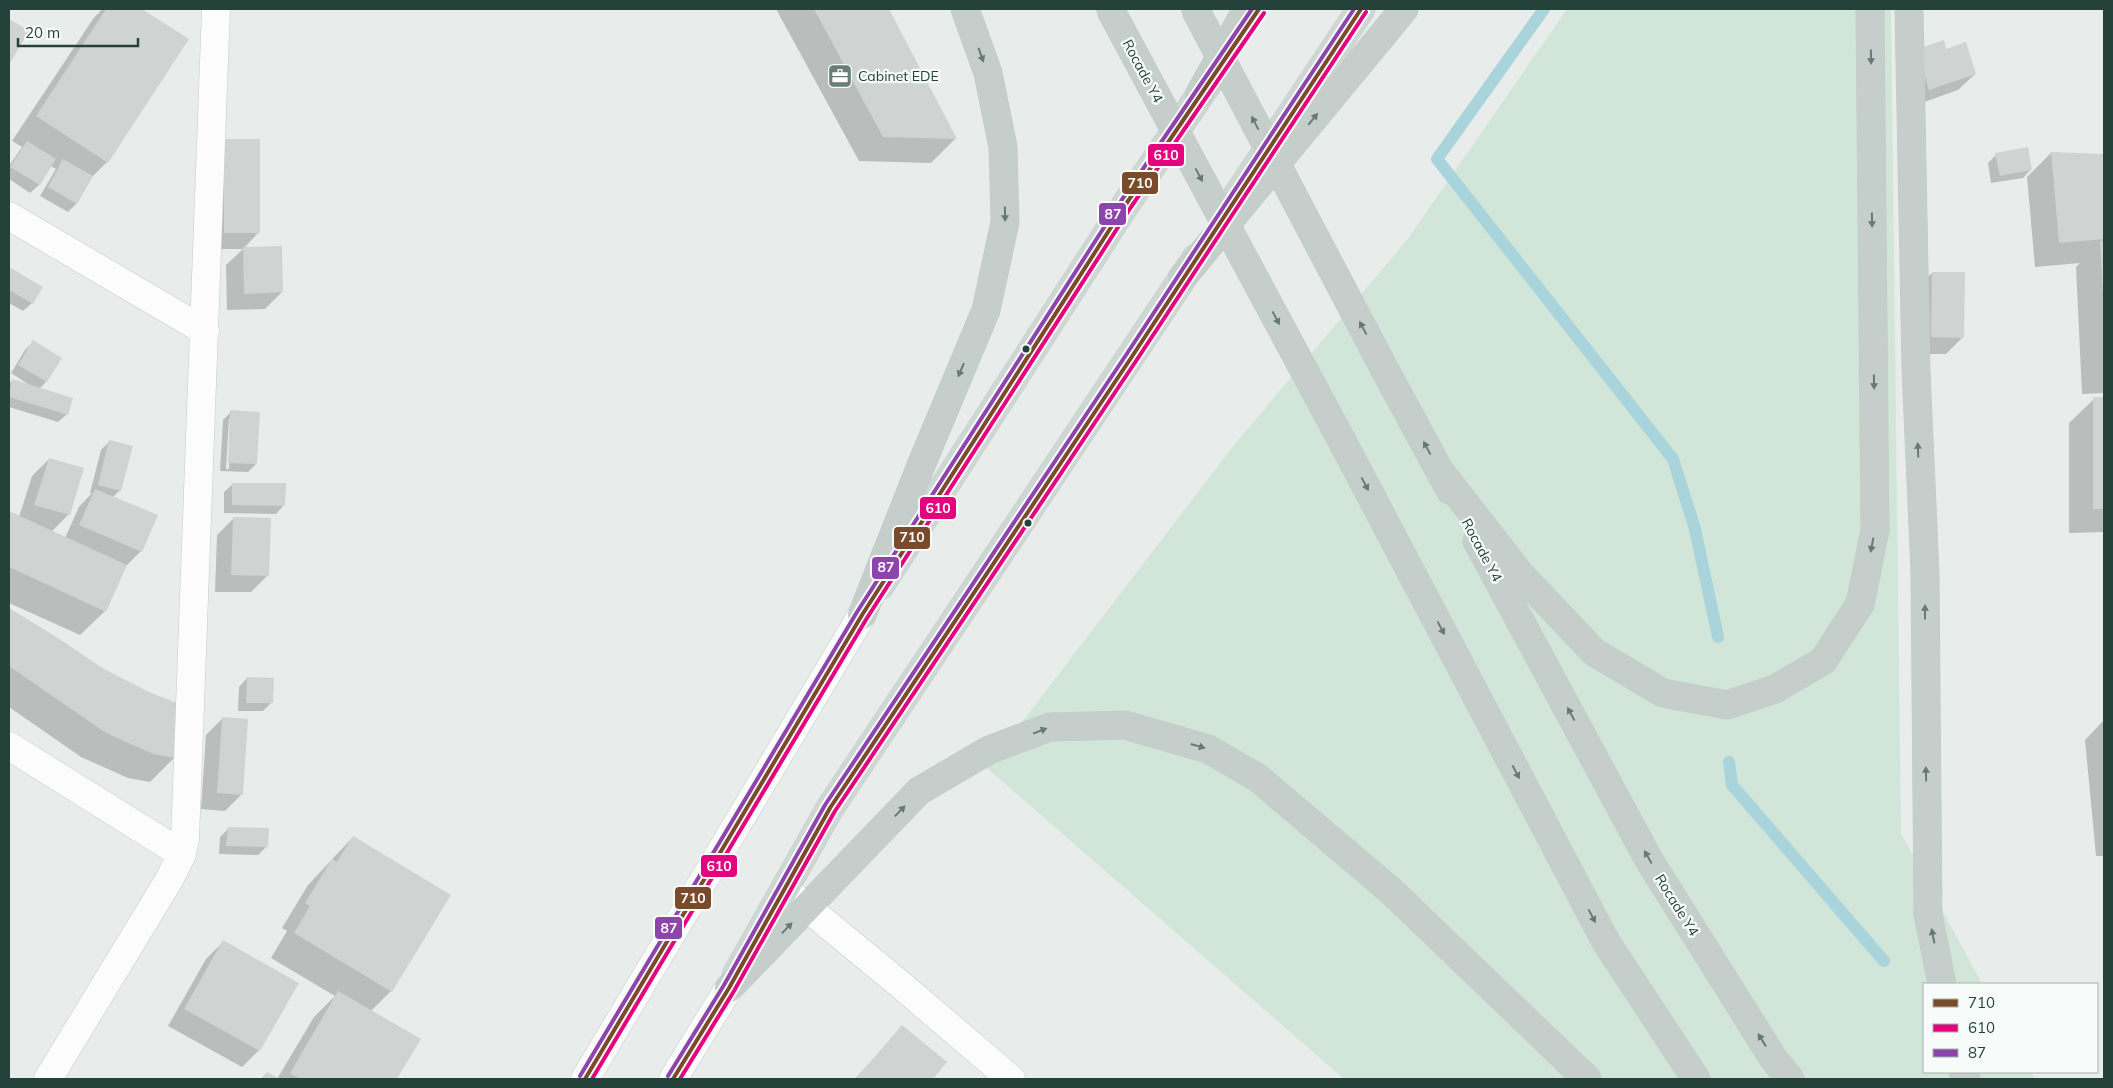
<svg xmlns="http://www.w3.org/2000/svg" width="2113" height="1088" font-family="Mulish,sans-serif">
<rect width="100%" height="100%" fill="#e8edeb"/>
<path fill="#d1e6d8" d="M 1567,9 L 1891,9 L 1901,833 L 1982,984 L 1924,984 L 1924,1072 L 2031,1072 L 2035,1079 L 1344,1079 L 987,768 L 1234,445 L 1407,240 Z"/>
<path fill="#0003" fill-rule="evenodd" d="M 102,9 L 140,9 L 187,39 L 107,162 L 91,178 L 76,204 L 68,212 L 40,196 L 56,169 L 51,166 L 39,185 L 30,193 L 9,179 L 9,166 L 22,147 L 12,141 L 93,19 Z
M 776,9 L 887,9 L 955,139 L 931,163 L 859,161 Z
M 1946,50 L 1975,74 L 1958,90 L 1913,106 L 1900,67 Z
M 225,140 L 259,232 L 243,249 L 281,247 L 282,292 L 265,309 L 227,310 L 226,265 L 243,249 L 208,249 Z
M 2051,153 L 2104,155 L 2104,393 L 2082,394 L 2076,267 L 2080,263 L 2035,267 L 2027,177 Z
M 1996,155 L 2031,169 L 2023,178 L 1991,183 L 1988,163 Z
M 9,269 L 41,287 L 32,303 L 23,311 L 9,303 Z
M 1932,273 L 1963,337 L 1946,354 L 1914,354 L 1915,290 Z
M 33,342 L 46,382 L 39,389 L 67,414 L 58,422 L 9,407 L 9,384 L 12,381 L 31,386 L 11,373 L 25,350 Z
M 2104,398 L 2104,532 L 2069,533 L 2069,423 L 2094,399 Z
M 231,412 L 256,464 L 248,472 L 220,471 L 223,420 ZM 229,419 L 231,419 L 229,469 L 226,469 Z
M 110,441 L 120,490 L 113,497 L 141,551 L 124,568 L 105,611 L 80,635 L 9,603 L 9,512 L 19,517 L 32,476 L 49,459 L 82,469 L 68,515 L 51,532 L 65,538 L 79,507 L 92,493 L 90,493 L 101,450 Z
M 233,484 L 284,505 L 276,514 L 224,513 L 224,492 Z
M 234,518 L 268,575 L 251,592 L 215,592 L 217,535 Z
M 9,610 L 57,639 L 103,670 L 148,693 L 180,705 L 174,758 L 150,782 L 128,778 L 81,757 L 9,707 Z
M 247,678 L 271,703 L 263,711 L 238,711 L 239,687 Z
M 223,718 L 242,794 L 225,811 L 201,809 L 206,735 Z
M 2104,720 L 2104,856 L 2096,856 L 2085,740 Z
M 228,829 L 267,846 L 258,855 L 219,854 L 220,837 Z
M 353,837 L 391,991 L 370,1012 L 419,1040 L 396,1079 L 261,1079 L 267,1073 L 277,1079 L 314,1017 L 335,996 L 271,958 L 287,931 L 282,928 L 308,885 Z
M 223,942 L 259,1050 L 242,1067 L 168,1026 L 206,959 Z
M 902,1027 L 945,1062 L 931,1079 L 855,1079 Z"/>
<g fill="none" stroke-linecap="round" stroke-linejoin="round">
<path stroke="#a9d4db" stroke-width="12" d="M 1544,9 L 1437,159 L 1673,459 L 1695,529 L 1718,637
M 1729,762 L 1732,785 L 1884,961"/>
</g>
<path fill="#cfd4d2" d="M 106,9 L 142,9 L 189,39 L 108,163 L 36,116 Z
M 814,9 L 889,9 L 957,139 L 883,137 Z
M 9,19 L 29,31 L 9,65 Z
M 1944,40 L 1946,49 L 1966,42 L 1976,74 L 1929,90 L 1917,49 Z
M 224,139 L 260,139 L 260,233 L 224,233 Z
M 27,141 L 56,159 L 40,185 L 10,167 Z
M 2028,147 L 2032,170 L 2000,176 L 1995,153 Z
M 2051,152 L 2104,154 L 2104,239 L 2059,243 Z
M 63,159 L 93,176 L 77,204 L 48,187 Z
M 2100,241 L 2104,241 L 2104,295 L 2103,295 Z
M 282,246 L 283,292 L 244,294 L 243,247 Z
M 9,267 L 43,287 L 33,304 L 9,290 Z
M 1932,272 L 1965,272 L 1964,338 L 1931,337 Z
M 33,340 L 62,358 L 47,382 L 18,365 Z
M 12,379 L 73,398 L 68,415 L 9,397 Z
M 2093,397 L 2104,397 L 2104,509 L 2093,509 Z
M 230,410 L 260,412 L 257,464 L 228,463 Z
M 109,440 L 133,446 L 121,491 L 98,485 Z
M 49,458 L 84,468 L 70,515 L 34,505 Z
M 232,483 L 286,483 L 285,506 L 232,505 Z
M 95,489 L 158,515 L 142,552 L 79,525 Z
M 9,511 L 127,565 L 106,612 L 9,567 Z
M 233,517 L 271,518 L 269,576 L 231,575 Z
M 9,608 L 58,638 L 104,669 L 149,692 L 182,705 L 175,758 L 153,754 L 106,733 L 9,666 Z
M 247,677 L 274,678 L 273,703 L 246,703 Z
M 222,717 L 248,719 L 243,795 L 217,793 Z
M 228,827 L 269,828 L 268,847 L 226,846 Z
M 353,836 L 451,895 L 392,992 L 294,933 L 310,906 L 305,903 L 332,859 L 337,862 Z
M 223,940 L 299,983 L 260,1051 L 184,1009 Z
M 338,991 L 421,1039 L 397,1079 L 300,1079 L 290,1073 Z
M 902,1025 L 947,1062 L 933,1079 L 856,1079 Z
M 267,1072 L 280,1079 L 263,1079 Z"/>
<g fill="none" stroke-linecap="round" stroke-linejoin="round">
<defs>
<path id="minor" d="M 9,216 L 205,331
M 9,746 L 182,854
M 788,892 L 901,985 L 1011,1079
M 48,1079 L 169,880 L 182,854 L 185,839 L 216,9"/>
<path id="secondary" d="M 585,1079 L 862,615
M 673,1079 L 729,988"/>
<path id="primary" d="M 1236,197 L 1361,9
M 880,586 L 1126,204 L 1213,76
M 736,975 L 830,808 L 1196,258"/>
<path id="trunk" d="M 1909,9 L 1916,370 L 1925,573 L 1928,914 L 1942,984
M 1199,95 L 1247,9
M 1182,278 L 1404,9
M 1386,372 L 1450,490
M 1342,441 L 1606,942 L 1696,1079
M 1442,474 L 1520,574 L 1594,652 L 1663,693 L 1727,705 L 1775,689 L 1823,661 L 1860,604 L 1875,530 L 1870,9
M 1477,541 L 1649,860 L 1773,1058 L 1790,1079
M 862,615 L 922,463 L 986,310 L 1005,222 L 1003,147 L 988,73 L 965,9
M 729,988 L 919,791 L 989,750 L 1050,727 L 1125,725 L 1208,749 L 1258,778 L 1390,890 L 1587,1079
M 1963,1072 L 1966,1079"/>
</defs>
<use href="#minor" stroke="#c5cac8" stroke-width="29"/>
<use href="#secondary" stroke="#c3cbc8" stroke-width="29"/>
<use href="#primary" stroke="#c3ccc9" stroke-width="29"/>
<use href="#trunk" stroke="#c3ccc9" stroke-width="29"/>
<use href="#minor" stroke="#fcfcfc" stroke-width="28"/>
<use href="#secondary" stroke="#fcfcfc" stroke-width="28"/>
<use href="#primary" stroke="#cfd7d5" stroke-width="28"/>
<use href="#trunk" stroke="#c6cecc" stroke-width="28"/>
<defs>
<path id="trunk-bridge" d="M 1110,9 L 1342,441
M 1195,9 L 1386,372"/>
</defs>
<use href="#trunk-bridge" stroke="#c3ccc9" stroke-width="29" stroke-linecap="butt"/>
<use href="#trunk-bridge" stroke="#c6cecc" stroke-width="28"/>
<defs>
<path id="bus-1" d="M 585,1079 L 862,615 L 1126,204 L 1259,9
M 673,1079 L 729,988 L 830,808 L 1131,358 L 1361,9"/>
<path id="bus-2" d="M 592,1079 L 867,618 L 1131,207 L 1264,13
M 680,1079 L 734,991 L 835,811 L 1136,361 L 1366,12"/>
<path id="bus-3" d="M 580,1076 L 857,612 L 1121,201 L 1252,9
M 668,1076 L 724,985 L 825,805 L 1126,355 L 1354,9"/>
</defs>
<use href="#bus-1" stroke="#f7fbf9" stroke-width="8"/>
<use href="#bus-2" stroke="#f7fbf9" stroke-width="8"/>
<use href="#bus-3" stroke="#f7fbf9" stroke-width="8"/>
<use href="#bus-1" stroke="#7a4b2a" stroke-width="4"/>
<use href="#bus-2" stroke="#e5007d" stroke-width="4"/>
<use href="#bus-3" stroke="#8e44ad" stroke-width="4"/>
</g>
<defs><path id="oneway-solid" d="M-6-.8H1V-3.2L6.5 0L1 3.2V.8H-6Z" transform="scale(1.25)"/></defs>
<g fill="#657a74">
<use href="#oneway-solid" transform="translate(981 55) rotate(70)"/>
<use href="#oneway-solid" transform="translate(1871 57) rotate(89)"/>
<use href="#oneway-solid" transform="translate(1313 119) rotate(-51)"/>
<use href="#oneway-solid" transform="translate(1255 123) rotate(-118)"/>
<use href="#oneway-solid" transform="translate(1199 175) rotate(62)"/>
<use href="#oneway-solid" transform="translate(1005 214) rotate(89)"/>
<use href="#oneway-solid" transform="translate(1872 220) rotate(89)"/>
<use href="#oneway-solid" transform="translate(1276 318) rotate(62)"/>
<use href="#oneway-solid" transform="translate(1363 328) rotate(-118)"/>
<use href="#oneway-solid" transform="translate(961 370) rotate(113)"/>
<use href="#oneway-solid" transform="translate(1874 382) rotate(89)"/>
<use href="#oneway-solid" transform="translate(1427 448) rotate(-118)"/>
<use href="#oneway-solid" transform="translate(1918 450) rotate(-92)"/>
<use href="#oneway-solid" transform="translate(1365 484) rotate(62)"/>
<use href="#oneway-solid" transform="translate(1872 545) rotate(101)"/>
<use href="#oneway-solid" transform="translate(1925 612) rotate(-90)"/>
<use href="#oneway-solid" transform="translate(1441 628) rotate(62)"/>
<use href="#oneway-solid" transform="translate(1571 714) rotate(-118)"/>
<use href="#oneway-solid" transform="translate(1040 731) rotate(-21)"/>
<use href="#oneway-solid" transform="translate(1198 746) rotate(16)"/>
<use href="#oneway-solid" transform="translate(1516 772) rotate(62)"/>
<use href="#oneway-solid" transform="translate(1926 774) rotate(-91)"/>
<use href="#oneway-solid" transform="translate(900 811) rotate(-46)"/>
<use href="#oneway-solid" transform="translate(1648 857) rotate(-120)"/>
<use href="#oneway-solid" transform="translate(1592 916) rotate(62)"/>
<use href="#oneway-solid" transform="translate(787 928) rotate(-46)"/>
<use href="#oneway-solid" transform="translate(1933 936) rotate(-101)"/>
<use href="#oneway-solid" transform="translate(1762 1040) rotate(-122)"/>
</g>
<defs>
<symbol id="office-square" viewBox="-11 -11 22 22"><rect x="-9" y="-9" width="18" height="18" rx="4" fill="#697e78" stroke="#f7fbf9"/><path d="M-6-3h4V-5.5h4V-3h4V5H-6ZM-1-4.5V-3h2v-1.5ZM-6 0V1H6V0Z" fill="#fff"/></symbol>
</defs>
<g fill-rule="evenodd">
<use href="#office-square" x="826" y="62" width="28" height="28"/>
</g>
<g fill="#24423a" stroke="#f7fbf9" stroke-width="2">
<circle cx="1026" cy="349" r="4.5"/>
<circle cx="1028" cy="523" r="4.5"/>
</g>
<g text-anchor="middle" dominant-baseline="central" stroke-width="4.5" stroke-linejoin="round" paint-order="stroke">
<g font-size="14" fill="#24423a" stroke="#f7fbf9">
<text transform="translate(1143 71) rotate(62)">Rocade Y4</text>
<text transform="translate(1482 550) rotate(62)">Rocade Y4</text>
<text transform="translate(1677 905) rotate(58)">Rocade Y4</text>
</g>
<g font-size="14" fill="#24423a" stroke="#f7fbf9" text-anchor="start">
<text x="858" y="76">Cabinet EDE</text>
</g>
</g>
<g stroke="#f7fbf9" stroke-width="2">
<rect x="1147" y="143" width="38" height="24" rx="5" fill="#e5007d"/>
<rect x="1121" y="171" width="38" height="24" rx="5" fill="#7a4b2a"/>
<rect x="1098" y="202" width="29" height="24" rx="5" fill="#8e44ad"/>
<rect x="919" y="496" width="38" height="24" rx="5" fill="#e5007d"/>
<rect x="893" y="526" width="38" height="24" rx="5" fill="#7a4b2a"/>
<rect x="871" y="556" width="29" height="24" rx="5" fill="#8e44ad"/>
<rect x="700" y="854" width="38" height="24" rx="5" fill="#e5007d"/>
<rect x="674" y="886" width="38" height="24" rx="5" fill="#7a4b2a"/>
<rect x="654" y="916" width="29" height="24" rx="5" fill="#8e44ad"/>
</g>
<g font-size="14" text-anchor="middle" font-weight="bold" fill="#fff">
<text x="1166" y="160">610</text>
<text x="1140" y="188">710</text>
<text x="1113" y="219">87</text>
<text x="938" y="513">610</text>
<text x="912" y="542">710</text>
<text x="886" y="572">87</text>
<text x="719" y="871">610</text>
<text x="693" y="903">710</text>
<text x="669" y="933">87</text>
</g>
<rect width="2113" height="1088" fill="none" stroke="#24423a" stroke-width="20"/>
<rect x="1923" y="983" width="175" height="90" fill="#f7fbf9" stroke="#a3b1ad"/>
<rect x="1933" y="999" width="25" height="8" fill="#7a4b2a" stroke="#a3b1ad"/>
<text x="1968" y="1008" font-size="15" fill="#24423a">710</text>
<rect x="1933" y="1024" width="25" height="8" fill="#e5007d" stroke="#a3b1ad"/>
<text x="1968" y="1033" font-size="15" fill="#24423a">610</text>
<rect x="1933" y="1049" width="25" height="8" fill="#8e44ad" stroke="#a3b1ad"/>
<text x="1968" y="1058" font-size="15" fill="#24423a">87</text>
<path d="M18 38v8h120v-8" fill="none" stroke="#24423a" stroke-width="2.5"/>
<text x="25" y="38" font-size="15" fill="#24423a" stroke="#f7fbf9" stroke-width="4" paint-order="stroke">20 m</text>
</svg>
